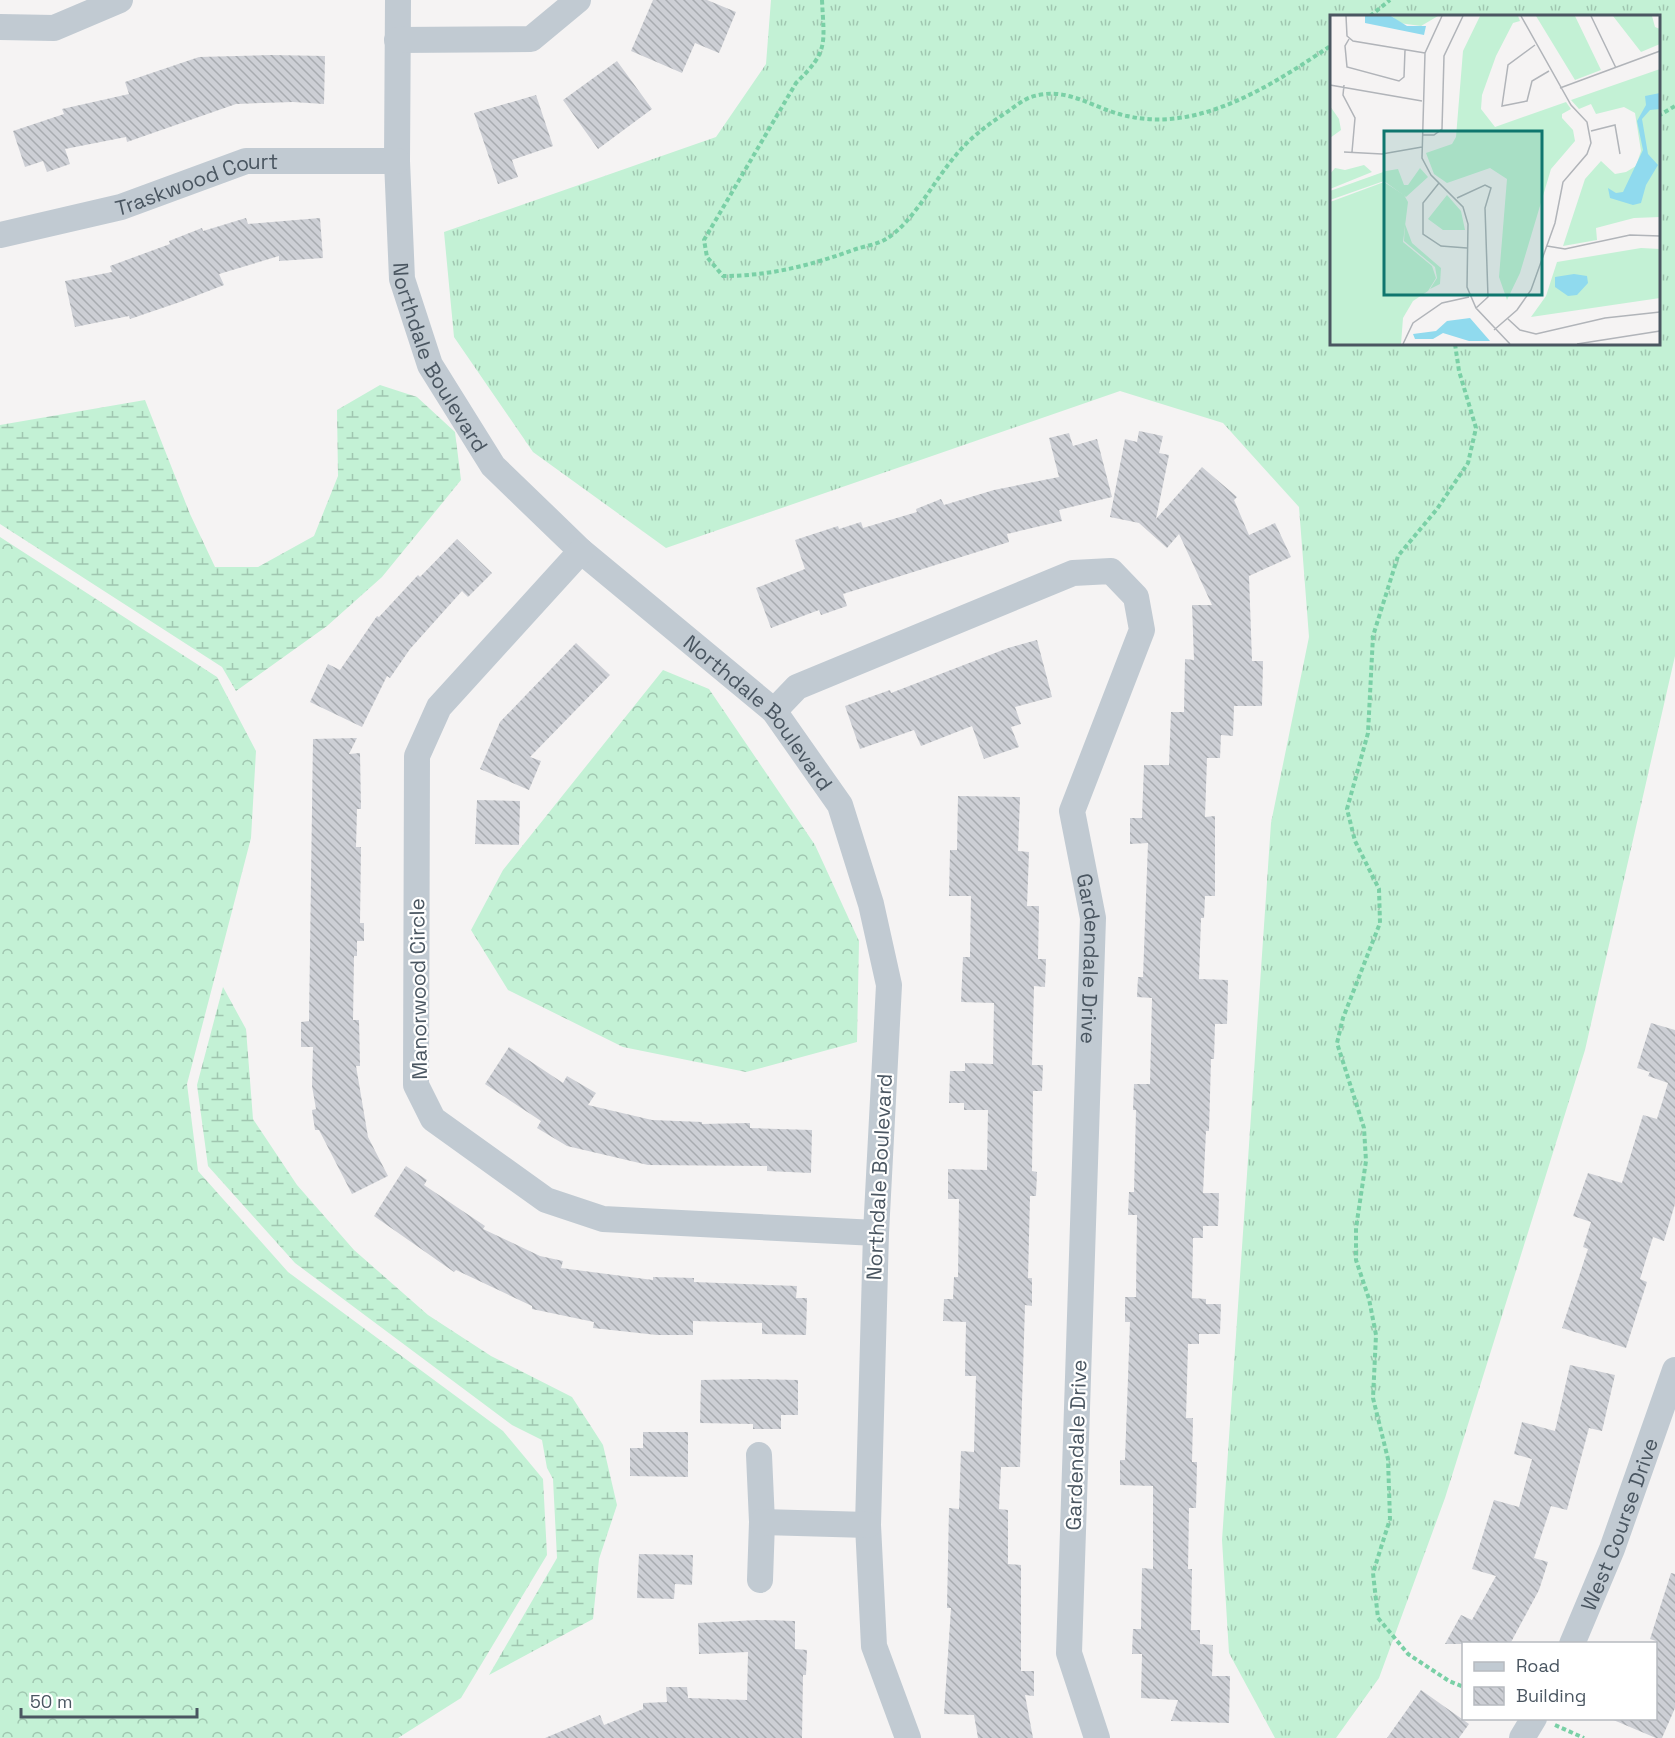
<svg xmlns="http://www.w3.org/2000/svg" width="1675" height="1738" font-family="'Space Grotesk',sans-serif">
<defs>
<pattern id="grass-tufts" width="24" height="20" patternUnits="userSpaceOnUse" patternTransform="scale(1.5)"><rect width="24" height="20" fill="#c3f1d5"/><path d="M3 7l-1-3M5 7V3M7 7l1-3M15 17l-1-3M17 17v-4M19 17l1-3" fill="none" stroke="#a0c6b0"/></pattern>
<pattern id="forest-crowns" width="20" height="18" patternUnits="userSpaceOnUse" patternTransform="scale(1.5)"><rect width="20" height="18" fill="#c3f1d5"/><path d="M2 6a3 3 0 1 1 6 0M12 15a3 3 0 1 1 6 0" fill="none" stroke="#a0c6b0"/></pattern>
<pattern id="wetland-marsh" width="20" height="14" patternUnits="userSpaceOnUse" patternTransform="scale(1.5)"><rect width="20" height="14" fill="#c3f1d5"/><path d="M1 5h8M5 5V1M11 12h8M15 12V8" fill="none" stroke="#a0c6b0"/></pattern>
<pattern id="building-back-hatch" width="6" height="6" patternUnits="userSpaceOnUse" patternTransform="scale(1.5)"><rect width="6" height="6" fill="#cdcfd5"/><path d="M-1 5l2 2M0 0l6 6M5-1l2 2" fill="none" stroke="#a8abb0"/></pattern>
</defs>
<rect width="100%" height="100%" fill="#f5f3f3"/>
<path fill="url(#grass-tufts)" fill-rule="evenodd" d="M 771,0 L 1675,0 L 1675,656 L 1585,1050 L 1445,1498 L 1379,1678 L 1336,1738 L 1275,1738 L 1229,1653 L 1222,1540 L 1271,823 L 1309,637 L 1299,507 L 1223,423 L 1120,391 L 666,548 L 533,452 L 454,337 L 444,232 L 716,137 L 766,64 ZM 1332,16 L 1658,16 L 1658,344 L 1332,344 Z"/>
<path fill="url(#forest-crowns)" d="M 0,537 L 217,677 L 256,751 L 251,838 L 187,1084 L 198,1171 L 288,1272 L 503,1431 L 543,1479 L 547,1555 L 461,1698 L 398,1738 L 0,1738 Z
M 663,670 L 709,689 L 815,845 L 859,941 L 857,1042 L 746,1072 L 623,1047 L 508,990 L 471,930 L 503,870 Z"/>
<path fill="url(#wetland-marsh)" d="M 380,385 L 417,397 L 455,432 L 461,480 L 382,577 L 327,626 L 236,691 L 222,667 L 0,524 L 0,425 L 145,400 L 190,514 L 215,567 L 258,567 L 314,536 L 338,476 L 337,410 Z
M 223,987 L 246,1029 L 253,1119 L 297,1185 L 354,1250 L 428,1315 L 491,1356 L 572,1397 L 603,1445 L 617,1505 L 599,1559 L 593,1619 L 489,1675 L 557,1558 L 553,1479 L 547,1468 L 542,1440 L 512,1425 L 295,1263 L 208,1166 L 197,1085 Z"/>
<path fill="url(#building-back-hatch)" d="M 653,0 L 707,0 L 736,12 L 719,53 L 695,43 L 682,73 L 631,51 Z
M 271,55 L 325,56 L 324,104 L 293,102 L 236,104 L 127,142 L 126,137 L 65,149 L 70,164 L 47,172 L 43,161 L 25,167 L 13,131 L 64,114 L 62,109 L 129,94 L 125,82 L 199,57 Z
M 617,61 L 652,109 L 598,149 L 563,100 Z
M 536,95 L 553,146 L 512,160 L 518,177 L 498,184 L 474,113 Z
M 246,218 L 248,224 L 320,218 L 323,258 L 279,261 L 279,256 L 219,274 L 224,285 L 180,302 L 130,319 L 129,316 L 75,327 L 65,281 L 112,272 L 110,266 L 170,244 L 169,241 L 202,228 L 203,231 Z
M 1139,431 L 1163,436 L 1159,453 L 1169,455 L 1156,519 L 1202,467 L 1237,497 L 1234,500 L 1249,535 L 1275,523 L 1291,557 L 1249,576 L 1252,661 L 1263,661 L 1262,706 L 1234,706 L 1233,736 L 1221,735 L 1220,758 L 1207,758 L 1205,817 L 1215,816 L 1215,896 L 1205,896 L 1204,918 L 1201,918 L 1199,979 L 1228,980 L 1227,1024 L 1215,1024 L 1214,1059 L 1211,1059 L 1209,1131 L 1206,1131 L 1203,1193 L 1219,1193 L 1218,1226 L 1203,1226 L 1203,1238 L 1193,1238 L 1192,1298 L 1206,1299 L 1206,1304 L 1221,1304 L 1220,1334 L 1199,1334 L 1199,1344 L 1188,1344 L 1186,1418 L 1193,1418 L 1192,1462 L 1197,1462 L 1196,1508 L 1189,1508 L 1188,1569 L 1192,1569 L 1191,1630 L 1200,1630 L 1200,1644 L 1213,1645 L 1212,1676 L 1230,1676 L 1229,1723 L 1171,1721 L 1178,1700 L 1141,1698 L 1142,1654 L 1132,1654 L 1133,1629 L 1141,1629 L 1142,1568 L 1153,1569 L 1153,1486 L 1120,1485 L 1120,1460 L 1125,1460 L 1130,1322 L 1125,1322 L 1125,1297 L 1136,1297 L 1137,1215 L 1128,1215 L 1129,1192 L 1134,1192 L 1136,1110 L 1133,1110 L 1134,1084 L 1150,1084 L 1152,998 L 1137,997 L 1138,977 L 1143,977 L 1148,843 L 1130,844 L 1130,818 L 1142,818 L 1144,765 L 1169,765 L 1171,712 L 1184,712 L 1185,659 L 1194,660 L 1192,605 L 1212,605 L 1179,534 L 1167,548 L 1139,523 L 1110,517 L 1125,439 L 1137,442 Z
M 1069,433 L 1073,446 L 1097,439 L 1112,497 L 1059,510 L 1062,521 L 1007,534 L 1009,542 L 843,594 L 847,606 L 821,615 L 819,610 L 771,628 L 756,588 L 805,569 L 795,540 L 838,526 L 839,529 L 861,522 L 863,528 L 917,512 L 916,509 L 941,499 L 944,505 L 994,490 L 1059,477 L 1049,438 Z
M 457,539 L 492,573 L 468,597 L 462,591 L 410,649 L 390,678 L 387,676 L 362,727 L 310,702 L 328,664 L 340,670 L 377,616 L 379,617 L 418,575 L 420,577 Z
M 1037,640 L 1052,697 L 1015,707 L 1021,724 L 1011,727 L 1019,747 L 984,759 L 972,726 L 921,746 L 914,730 L 860,749 L 845,706 L 890,690 L 891,693 L 1008,648 Z
M 576,643 L 610,675 L 530,757 L 541,761 L 529,790 L 480,769 L 500,722 Z
M 357,738 L 349,754 L 360,753 L 361,809 L 357,809 L 356,847 L 361,847 L 360,923 L 364,923 L 364,941 L 357,941 L 357,956 L 354,956 L 353,1020 L 359,1020 L 360,1066 L 356,1066 L 368,1137 L 388,1176 L 352,1194 L 319,1130 L 315,1130 L 312,1110 L 316,1109 L 312,1086 L 313,1047 L 301,1047 L 301,1022 L 309,1021 L 313,739 Z
M 958,796 L 1020,797 L 1018,851 L 1029,852 L 1027,906 L 1039,906 L 1038,959 L 1046,959 L 1045,987 L 1034,986 L 1032,1065 L 1043,1065 L 1042,1091 L 1033,1091 L 1032,1171 L 1037,1172 L 1036,1196 L 1030,1196 L 1028,1278 L 1032,1278 L 1032,1306 L 1025,1305 L 1020,1467 L 1001,1467 L 999,1509 L 1008,1510 L 1008,1564 L 1021,1565 L 1021,1671 L 1034,1671 L 1034,1696 L 1025,1695 L 1033,1738 L 978,1738 L 974,1715 L 944,1714 L 951,1608 L 947,1608 L 949,1508 L 959,1509 L 961,1451 L 974,1452 L 976,1376 L 965,1376 L 966,1322 L 943,1321 L 944,1299 L 953,1299 L 954,1277 L 958,1277 L 959,1199 L 948,1199 L 948,1169 L 987,1170 L 988,1110 L 964,1110 L 964,1103 L 949,1103 L 950,1071 L 965,1071 L 965,1063 L 993,1064 L 994,1003 L 961,1002 L 963,957 L 970,957 L 971,896 L 949,896 L 950,850 L 957,850 Z
M 477,800 L 520,801 L 519,845 L 475,844 Z
M 1651,1023 L 1675,1030 L 1675,1204 L 1664,1241 L 1653,1237 L 1640,1279 L 1647,1282 L 1626,1348 L 1562,1328 L 1588,1249 L 1583,1247 L 1591,1222 L 1573,1216 L 1588,1173 L 1622,1183 L 1643,1115 L 1657,1119 L 1668,1083 L 1648,1076 L 1650,1072 L 1637,1068 Z
M 509,1047 L 563,1083 L 567,1076 L 596,1093 L 588,1105 L 652,1120 L 702,1122 L 702,1124 L 750,1123 L 750,1128 L 812,1130 L 811,1173 L 767,1171 L 767,1166 L 648,1165 L 567,1146 L 537,1128 L 541,1121 L 485,1084 Z
M 406,1166 L 427,1180 L 424,1185 L 485,1226 L 483,1229 L 540,1256 L 563,1261 L 561,1268 L 653,1280 L 653,1277 L 694,1278 L 694,1282 L 797,1286 L 796,1298 L 807,1298 L 806,1335 L 762,1334 L 762,1323 L 693,1321 L 693,1335 L 657,1335 L 593,1328 L 594,1322 L 532,1309 L 532,1306 L 456,1270 L 454,1272 L 374,1216 Z
M 1570,1365 L 1615,1375 L 1602,1431 L 1589,1428 L 1567,1510 L 1551,1506 L 1534,1558 L 1548,1562 L 1539,1590 L 1510,1644 L 1445,1644 L 1461,1615 L 1472,1620 L 1496,1576 L 1472,1569 L 1494,1500 L 1519,1507 L 1532,1459 L 1514,1454 L 1522,1422 L 1555,1431 Z
M 753,1379 L 798,1380 L 798,1415 L 781,1415 L 781,1429 L 753,1429 L 753,1424 L 700,1423 L 701,1380 Z
M 643,1432 L 688,1432 L 688,1477 L 630,1476 L 630,1448 L 643,1448 Z
M 639,1554 L 693,1555 L 692,1585 L 675,1584 L 674,1599 L 637,1598 Z
M 1671,1573 L 1675,1574 L 1675,1708 L 1662,1738 L 1656,1738 L 1611,1719 L 1656,1719 L 1656,1641 L 1650,1639 Z
M 758,1620 L 795,1621 L 795,1649 L 807,1650 L 806,1675 L 803,1675 L 802,1738 L 545,1738 L 600,1715 L 604,1725 L 643,1709 L 643,1703 L 667,1702 L 666,1687 L 687,1687 L 688,1698 L 747,1700 L 748,1652 L 699,1654 L 698,1623 Z
M 1421,1690 L 1469,1724 L 1459,1738 L 1387,1738 Z"/>
<g fill="none" stroke-linecap="round" stroke-linejoin="round">
<path stroke="#7ad0a6" stroke-width="4" stroke-dasharray="4.5 3" stroke-linecap="butt" d="M 822,0 C 824,44 829,51 796,83 L 704,240 L 707,257 L 723,276 C 770,276 812,265 856,249 C 866,246 878,244 886,239 C 913,223 935,179 956,155 C 970,138 986,126 1004,114 C 1012,109 1022,100 1031,97 C 1067,85 1093,109 1127,116 C 1201,133 1273,84 1332,45
M 1370,16 L 1390,0
M 1658,116 L 1675,106
M 1455,344 L 1459,371 L 1476,428 L 1468,463 L 1437,509 L 1398,556 L 1373,636 L 1368,733 L 1347,809 L 1355,841 L 1379,889 L 1380,923 L 1343,1018 L 1337,1043 L 1364,1128 L 1366,1161 L 1356,1228 L 1356,1260 L 1369,1299 L 1376,1335 L 1373,1398 L 1388,1459 L 1390,1519 L 1373,1573 L 1378,1618 L 1408,1654 L 1449,1681 L 1464,1687
M 1555,1725 L 1584,1738"/>
<g stroke="#c1cad2" stroke-width="26">
<path id="s1" d="M 398,0 L 397,161 L 402,279 L 430,365 L 493,466 L 581,551 L 774,711 L 840,805 L 871,904 L 889,985 L 876,1233 L 868,1525 L 874,1646 L 908,1738"/>
<path d="M 0,27 L 54,28 L 120,0"/>
<path d="M 397,40 L 531,39 L 578,0"/>
<path id="s2" d="M 0,235 L 121,207 L 246,161 L 397,161"/>
<path d="M 581,551 L 439,707 L 417,756 L 416,1085 L 433,1119 L 546,1200 L 603,1219 L 876,1233"/>
<path id="s3" d="M 774,711 L 797,687 L 1073,573 L 1111,571 L 1136,597 L 1142,630 L 1072,811 L 1093,918 L 1069,1653 L 1097,1738"/>
<path d="M 759,1455 L 762,1522 L 760,1580"/>
<path d="M 762,1522 L 868,1525"/>
<path id="s4" d="M 1572,1644 L 1612,1549 L 1675,1370"/>
<path d="M 1522,1738 L 1534,1718"/>
</g>
</g>
<g text-anchor="middle" dominant-baseline="central" stroke-width="4.5" stroke-linejoin="round" paint-order="stroke">
<g font-size="21" fill="#4a5661" stroke="#fff">
<text stroke="none"><textPath href="#s2" startOffset="204">Traskwood Court</textPath></text>
<text stroke="none"><textPath href="#s1" startOffset="366">Northdale Boulevard</textPath></text>
<text stroke="none"><textPath href="#s1" startOffset="852">Northdale Boulevard</textPath></text>
<text stroke="none"><textPath href="#s3" startOffset="783">Gardendale Drive</textPath></text>
<text transform="translate(418 989) rotate(-91)">Manorwood Circle</text>
<text transform="translate(879 1177) rotate(-87)">Northdale Boulevard</text>
<text transform="translate(1076 1445) rotate(-88)">Gardendale Drive</text>
<text stroke="none"><textPath href="#s4" startOffset="129">West Course Drive</textPath></text>
</g>
</g>
<g transform="translate(1330 15)">
<rect width="330" height="330" fill="#f5f3f3"/>
<path d="M 150,1 L 188,1 L 190,6 L 183,8 L 166,41 L 152,80 L 151,94 L 165,112 L 236,87 L 241,94 L 232,99 L 232,103 L 243,115 L 245,126 L 221,154 L 190,258 L 177,285 L 169,262 L 177,164 L 160,153 L 117,168 L 104,159 L 96,138 L 122,129 L 126,122 L 133,36 ZM 206,1 L 245,1 L 271,55 L 245,65 ZM 330,54 L 330,202 L 304,203 L 266,213 L 267,225 L 233,231 L 255,164 L 271,146 L 285,159 L 296,157 L 306,151 L 311,136 L 305,98 L 294,92 L 266,99 L 261,89 L 249,94 L 241,85 ZM 311,233 L 330,234 L 330,283 L 201,302 L 216,281 L 227,247 Z" fill="#c3f1d5"/>
<path d="M 34,150 L 42,157 L 0,174 L 0,159 L 5,153 L 15,155 ZM 54,167 L 74,180 L 78,187 L 73,227 L 102,251 L 106,263 L 98,276 L 83,286 L 73,303 L 71,329 L 0,329 L 0,187 ZM 117,180 L 131,196 L 135,215 L 113,215 L 98,204 Z" fill="#c3f1d5"/>
<path d="M 62,1 L 108,1 L 91,11 L 69,8 ZM 283,1 L 322,1 L 325,12 L 330,14 L 330,29 L 311,37 ZM 0,91 L 9,104 L 11,115 L 0,123 ZM 90,153 L 98,162 L 76,182 L 54,166 L 0,185 L 0,176 L 56,156 L 68,154 L 74,170 L 78,170 ZM 75,209 L 82,228 L 111,253 L 110,269 L 100,274 L 107,263 L 105,252 L 74,226 Z" fill="#c3f1d5"/>
<path d="M 35,1 L 61,1 L 77,11 L 96,11 L 94,20 L 35,8 ZM 330,78 L 330,94 L 320,95 L 312,104 L 318,139 L 328,150 L 316,170 L 311,188 L 303,190 L 280,183 L 278,173 L 286,178 L 293,177 L 313,135 L 307,106 L 316,90 L 315,81 ZM 244,259 L 257,261 L 258,268 L 247,280 L 238,281 L 225,272 L 225,262 ZM 140,303 L 160,326 L 139,326 L 113,318 L 103,324 L 85,324 L 83,319 L 106,316 L 117,306 Z" fill="#90daee"/>
<path fill="none" stroke="#b1b4b9" stroke-width="1.5" d="M 16,1 L 17,21 L 23,26 L 95,38M 112,1 L 95,38 L 92,143 L 101,160 L 133,192 L 138,209 L 137,272 L 146,293 L 180,329M 261,1 L 286,53M 19,24 L 15,31 L 17,52 L 69,66 L 74,62 L 75,35M 205,30 L 178,50 L 172,91 L 197,86 L 202,66 L 219,56M 0,70 L 92,86M 14,70 L 13,80 L 25,103 L 22,137M 230,73 L 330,36M 261,116 L 285,110 L 290,139M 92,120 L 104,120 L 112,114 L 114,41 L 133,1M 14,137 L 52,139 L 92,132M 109,168 L 93,188 L 93,219 L 111,231 L 137,233M 127,183 L 155,170 L 161,173 L 155,193 L 158,282 L 146,293M 217,231 L 235,234 L 300,220 L 330,221M 178,304 L 190,315 L 206,319 L 275,303 L 330,297M 164,315 L 187,295 L 201,275 L 225,208 L 233,167 L 257,139 L 261,128 L 257,107 L 241,90 L 191,1M 73,329 L 83,308 L 112,288 L 139,282M 247,329 L 330,316"/>
<path fill="#0f766e" fill-opacity="0.15" stroke="#0f766e" stroke-width="3" d="M 54,116 L 212,116 L 212,280 L 54,280 Z"/>
<rect width="330" height="330" fill="none" stroke="#4a5661" stroke-width="3"/>
</g>
<rect x="1462" y="1642" width="195" height="78" fill="#ffffff" stroke="#b7bbc0" stroke-width="1.5"/>
<rect x="1474" y="1662" width="30" height="9" fill="#c1cad2" stroke="#b7bbc0" stroke-width="1.5"/>
<text x="1516" y="1672" font-size="18" fill="#4a5661">Road</text>
<rect x="1474" y="1687" width="30" height="18" fill="url(#building-back-hatch)" stroke="#b7bbc0" stroke-width="1.5"/>
<text x="1516" y="1702" font-size="18" fill="#4a5661">Building</text>
<path d="M21 1708v9h176v-9" fill="none" stroke="#4a5661" stroke-width="3"/>
<text x="30" y="1708" font-size="18" fill="#4a5661" stroke="#ffffff" stroke-width="4.5" paint-order="stroke">50 m</text>
</svg>
